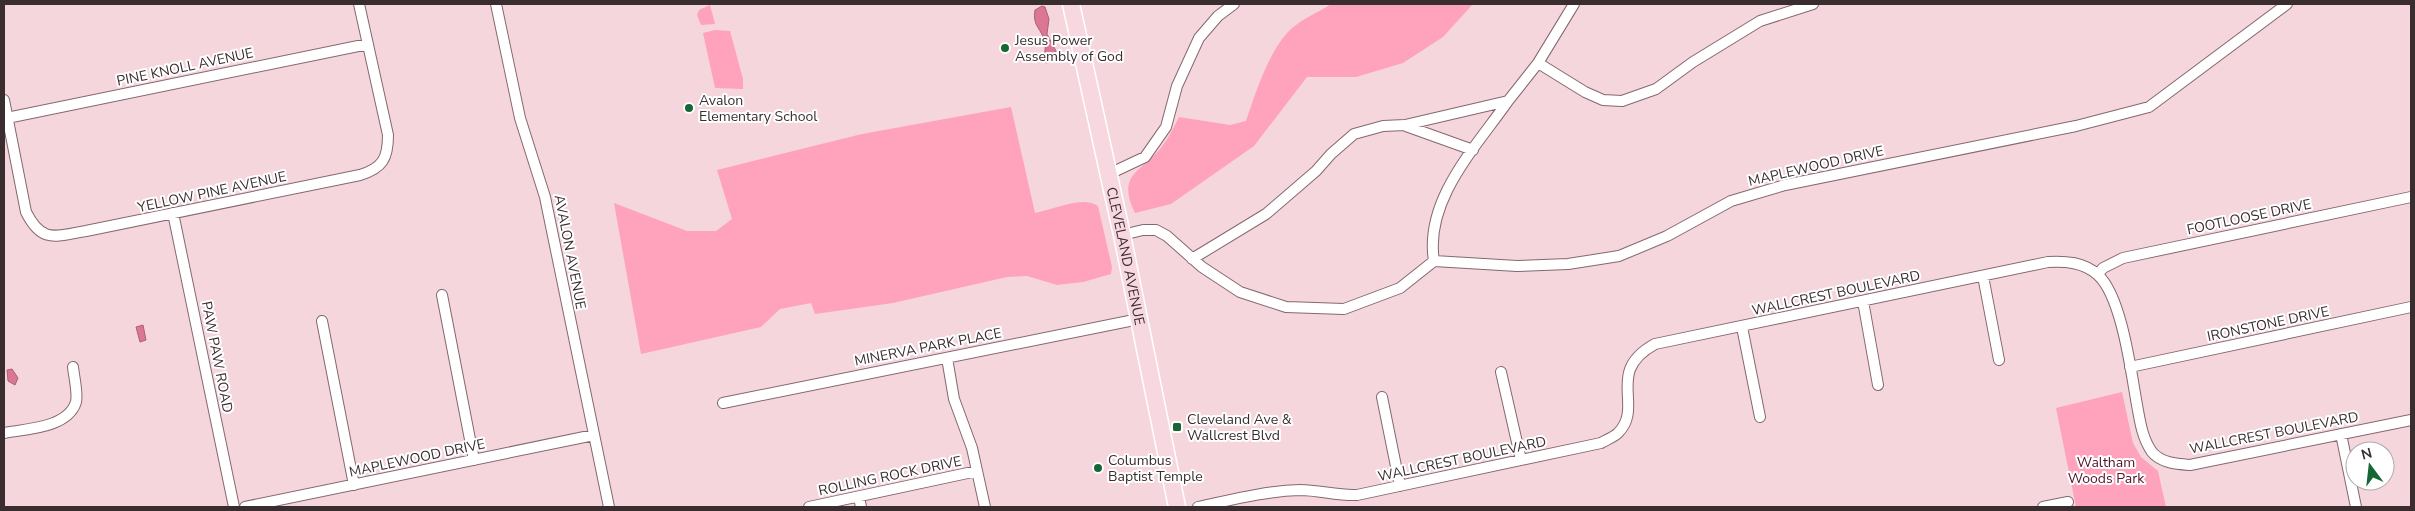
<svg xmlns="http://www.w3.org/2000/svg" width="2415" height="511" font-family="'Nunito Sans',sans-serif">
<rect width="100%" height="100%" fill="#f6d6dd"/>
<path fill="#ffa2bc" d="M 1331,4 L 1473,4 L 1443,37 L 1403,63 L 1356,77 L 1307,77 L 1254,146 L 1171,204 L 1135,213 C 1115,172 1144,172 1163,145 C 1169,137 1174,127 1179,117 L 1230,125 L 1246,121 C 1256,92 1269,50 1291,29 C 1302,19 1319,12 1331,4 Z
M 710,5 L 715,24 L 701,25 L 697,15 L 699,10 Z
M 715,30 L 730,31 L 743,79 L 743,89 L 715,88 L 703,33 Z
M 1011,107 L 1035,213 C 1053,210 1082,195 1098,206 L 1112,267 L 1111,274 L 1083,282 L 1057,285 L 1027,276 L 1007,277 L 893,303 L 815,314 L 811,303 L 780,309 L 761,327 L 641,354 L 614,203 L 687,231 L 716,231 L 732,219 L 717,170 L 862,134 Z
M 2122,392 L 2133,443 L 2141,457 L 2158,471 L 2166,507 L 2076,507 L 2056,408 Z"/>
<path fill="#db7795" stroke="#aa6177" d="M 1042,6 L 1045,7 L 1049,19 L 1047,34 L 1056,51 L 1052,61 L 1046,63 C 1043,56 1046,50 1045,43 C 1042,28 1032,27 1035,10 Z
M 143,325 L 146,340 L 140,342 L 136,327 Z
M 12,369 L 18,378 L 15,385 L 8,381 L 7,370 Z"/>
<g fill="none" stroke-linecap="round" stroke-linejoin="round">
<defs>
<path id="minor" d="M 496,4 L 520,118 L 545,197 L 609,507
M 1538,63 L 1585,92 L 1603,100 L 1622,101 L 1656,89 L 1693,62 L 1760,21 L 1813,4
M 4,100 L 26,212 C 42,244 55,236 86,231 L 360,175 C 383,168 388,158 388,135 L 359,4
M 7,118 L 368,44
M 1406,126 L 1473,150
M 1109,174 L 1145,157 L 1166,127 L 1177,86 L 1199,38 L 1218,16 L 1234,4
M 173,213 L 234,507
M 1122,235 L 1143,230 L 1156,230 L 1167,236 L 1202,267 L 1240,292 L 1286,307 L 1344,309 L 1400,288 L 1434,261 L 1517,266 L 1568,264 L 1619,256 L 1667,236 L 1731,201 L 1785,185 L 2076,126 L 2149,107 L 2287,4
M 1192,259 L 1266,214 L 1316,171 L 1331,154 L 1354,134 L 1383,126 L 1405,125 L 1508,101 L 1538,63 L 1574,4
M 1434,261 C 1424,200 1476,147 1508,101
M 2098,274 L 2103,268 L 2123,258 L 2411,197
M 1983,276 L 1999,360
M 442,295 L 474,460
M 1863,301 L 1878,385
M 322,321 L 354,485
M 1742,327 L 1760,417
M 947,358 L 954,399 L 972,448 L 985,507
M 2130,367 L 2411,307
M 1501,372 L 1521,460
M 1382,397 L 1400,486
M 723,403 L 1139,319
M 4,433 C 26,429 68,428 76,402 C 78,393 74,377 73,367
M 2341,434 L 2356,507
M 859,497 L 861,507
M 245,507 L 594,435
M 809,507 L 977,471
M 1198,507 C 1231,500 1265,491 1300,490 C 1319,490 1338,496 1357,495 L 1601,443 C 1606,440 1614,437 1618,433 C 1645,406 1604,372 1655,344 L 2048,262 C 2065,261 2084,262 2098,275 C 2122,297 2131,372 2137,405 C 2140,421 2142,438 2152,452 C 2161,463 2177,464 2190,465 L 2411,420
M 2043,507 L 2068,502"/>
<g id="primary">
<path id="s1" d="M 1071,4 L 1122,235 L 1177,507"/>
</g>
</defs>
<use href="#minor" stroke="#84686f" stroke-width="12"/>
<use href="#primary" stroke="#fff" stroke-width="19"/>
<use href="#minor" stroke="#fff" stroke-width="10"/>
<use href="#primary" stroke="#f7d8e0" stroke-width="16"/>
</g>
<g fill="#176736" stroke="#fff" stroke-width="2">
<circle cx="1005" cy="48" r="5"/>
<circle cx="689" cy="108" r="5"/>
<rect x="1172" y="422" width="10" height="10" rx="2.5"/>
<circle cx="1098" cy="468" r="5"/>
</g>
<g text-anchor="middle" dominant-baseline="central" stroke-width="4" stroke-linejoin="round" paint-order="stroke">
<g font-size="14" fill="#392d30" stroke="#fff" text-anchor="start">
<text x="1015" y="40">Jesus Power<tspan x="1015" dy="16">Assembly of God</tspan></text>
<text x="699" y="100">Avalon<tspan x="699" dy="16">Elementary School</tspan></text>
<text x="1187" y="419">Cleveland Ave &amp;<tspan x="1187" dy="16">Wallcrest Blvd</tspan></text>
<text x="1108" y="460">Columbus<tspan x="1108" dy="16">Baptist Temple</tspan></text>
</g>
<g font-size="14" fill="#392d30" stroke="#fff">
<text transform="translate(185 67) rotate(-12)">PINE KNOLL AVENUE</text>
<text transform="translate(1816 166) rotate(-13)">MAPLEWOOD DRIVE</text>
<text transform="translate(212 192) rotate(-12)">YELLOW PINE AVENUE</text>
<text transform="translate(2249 217) rotate(-12)">FOOTLOOSE DRIVE</text>
<text transform="translate(570 252) rotate(79)">AVALON AVENUE</text>
<text stroke="none"><textPath href="#s1" startOffset="258">CLEVELAND AVENUE</textPath></text>
<text transform="translate(1836 293) rotate(-12)">WALLCREST BOULEVARD</text>
<text transform="translate(2268 324) rotate(-12)">IRONSTONE DRIVE</text>
<text transform="translate(928 347) rotate(-11)">MINERVA PARK PLACE</text>
<text transform="translate(217 357) rotate(79)">PAW PAW ROAD</text>
<text transform="translate(2274 433) rotate(-11)">WALLCREST BOULEVARD</text>
<text transform="translate(417 458) rotate(-12)">MAPLEWOOD DRIVE</text>
<text transform="translate(1462 459) rotate(-12)">WALLCREST BOULEVARD</text>
<text transform="translate(890 476) rotate(-12)">ROLLING ROCK DRIVE</text>
</g>
<g font-size="14" fill="#52132b" stroke="#fff">
<text x="2106" y="462">Waltham<tspan x="2106" dy="16">Woods Park</tspan></text>
</g>
</g>
<rect width="2415" height="511" fill="none" stroke="#392d30" stroke-width="10"/>
<g transform="translate(2370 466) rotate(345)"><circle r="24" fill="#ffffff" stroke="#b0abac"/>
<path d="M0-4L9 19L0 12L-9 19Z" fill="#176736"/>
<text y="-8" font-size="14" font-weight="bold" text-anchor="middle" fill="#392d30">N</text>
</g>
</svg>
